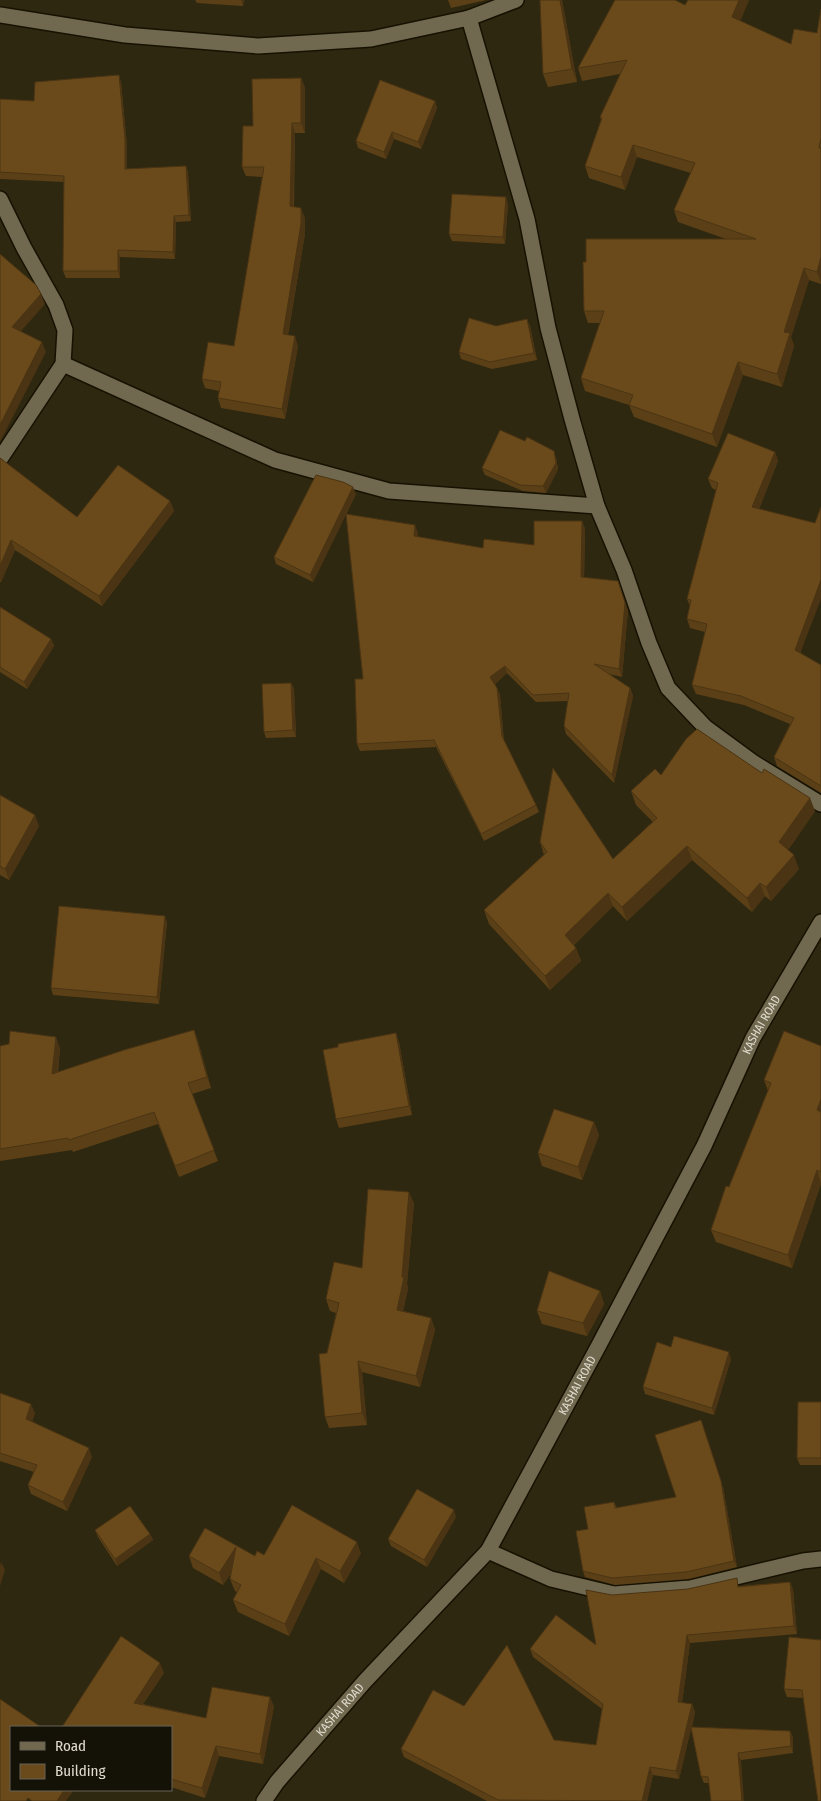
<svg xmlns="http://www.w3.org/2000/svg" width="821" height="1801" font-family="'Fira Sans Condensed',sans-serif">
<rect width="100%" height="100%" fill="#2f2811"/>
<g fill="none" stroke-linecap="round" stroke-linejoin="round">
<defs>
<g id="minor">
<path d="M 0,15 L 125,35 L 258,46 L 371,39 L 469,18 L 516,0"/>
<path d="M 469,18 L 527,219 L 548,328 L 572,419 L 597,506 L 624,570 L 649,643 L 668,688 L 705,727 L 754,763 L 821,804"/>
<path d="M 0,199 L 24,248 L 56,305 L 65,330 L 63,364 L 0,459"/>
<path d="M 63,364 L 275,460 L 389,491 L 597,506"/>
<path d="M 488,1551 L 551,1579 L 614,1594 L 690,1588 L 803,1561 L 821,1559"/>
<path id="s1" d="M 264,1801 L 277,1782 L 365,1681 L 488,1551 L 599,1345 L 704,1146 L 753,1038 L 821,922"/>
</g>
</defs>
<use href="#minor" stroke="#171100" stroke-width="18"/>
<use href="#minor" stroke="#70684f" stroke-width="15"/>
</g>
<path fill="#5b4017" d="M 195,0 L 244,0 L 243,6 L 197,3 Z
M 448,0 L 486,0 L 451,8 Z
M 562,0 L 577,82 L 548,87 L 543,74 Z
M 688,0 L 749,0 L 740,21 L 791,44 L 817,33 L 821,9 L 821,284 L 809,280 L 791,337 L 794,346 L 782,387 L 743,375 L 717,447 L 634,417 L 629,405 L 585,391 L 581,378 L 600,323 L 588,323 L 584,311 L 726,239 L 678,222 L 674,210 L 691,173 L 637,157 L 625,190 L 589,178 L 585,166 L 601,120 L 600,117 L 620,74 L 582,81 L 578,68 L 685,5 Z
M 301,78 L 305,88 L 305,133 L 295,133 L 294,207 L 305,218 L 305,234 L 288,335 L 298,346 L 285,419 L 221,408 L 218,398 L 219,391 L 205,388 L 202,379 L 234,346 L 263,177 L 246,176 L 242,167 Z
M 121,82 L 127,146 L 127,169 L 186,166 L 188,173 L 191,221 L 176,222 L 175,259 L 120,257 L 120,278 L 66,278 L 63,271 L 64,182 L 0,179 L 0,99 L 34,101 Z
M 435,101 L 437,108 L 421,149 L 394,139 L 386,159 L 358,148 L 356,141 Z
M 508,204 L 505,244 L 452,241 L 449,234 Z
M 496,326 L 530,326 L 537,360 L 492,369 L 461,359 L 459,352 Z
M 775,452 L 778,461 L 759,509 L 801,653 L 821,665 L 821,793 L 777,766 L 774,757 L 790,724 L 744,705 L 696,694 L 692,685 L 705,632 L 690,628 L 687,619 L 690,606 L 687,599 L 716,490 L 712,488 L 708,479 Z
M 0,458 L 77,517 L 170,501 L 174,511 L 102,606 L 15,550 L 1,582 L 0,582 Z
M 556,458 L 558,469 L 546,493 L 523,491 L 485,475 L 482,468 Z
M 356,494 L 313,582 L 276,564 L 274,557 Z
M 582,521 L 585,529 L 584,578 L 628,610 L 622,677 L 609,674 L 630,688 L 633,696 L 614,783 L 566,734 L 564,726 L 568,701 L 536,702 L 507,673 L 495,684 L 497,688 L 500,695 L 504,741 L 536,805 L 539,812 L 484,841 L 436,747 L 360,751 L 357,744 L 363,679 L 418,533 L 418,537 L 483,548 L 534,545 Z
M 0,607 L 51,639 L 54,646 L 27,689 L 0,672 Z
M 291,683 L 294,689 L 296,737 L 266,738 L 264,732 Z
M 661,775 L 815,811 L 788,850 L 799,869 L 771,901 L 765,896 L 752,912 L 692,860 L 627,921 L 613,906 L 574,945 L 576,948 L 581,961 L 550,990 L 489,924 L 484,910 L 544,855 L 540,842 L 613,859 L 653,822 L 636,805 L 631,791 Z
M 0,795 L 39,826 L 9,880 L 0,875 Z
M 167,922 L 159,1004 L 53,995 L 51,988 Z
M 194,1030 L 198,1041 L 211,1088 L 192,1094 L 218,1161 L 179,1177 L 158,1124 L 73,1152 L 72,1150 L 0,1161 L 0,1046 L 60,1048 L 58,1073 Z
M 399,1042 L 412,1115 L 339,1128 L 336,1119 Z
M 821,1046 L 821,1184 L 792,1268 L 716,1242 L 711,1230 L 768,1091 L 764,1080 Z
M 594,1122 L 599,1135 L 582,1180 L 542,1166 L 538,1153 Z
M 414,1203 L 407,1284 L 408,1289 L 403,1311 L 431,1318 L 435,1330 L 420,1387 L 362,1372 L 367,1425 L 329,1428 L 325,1417 L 327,1353 L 336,1313 L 330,1311 L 326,1299 L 362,1268 Z
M 600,1291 L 604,1304 L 587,1336 L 542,1324 L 537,1311 Z
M 671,1347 L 731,1359 L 714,1415 L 645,1394 L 643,1387 Z
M 0,1393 L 35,1413 L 32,1421 L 92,1457 L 67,1511 L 31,1494 L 28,1485 L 34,1472 L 0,1461 Z
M 821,1402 L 821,1465 L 800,1465 L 797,1458 Z
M 723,1487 L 737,1567 L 689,1579 L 615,1585 L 585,1577 L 583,1571 L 614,1502 L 617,1508 L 676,1497 Z
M 456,1517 L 427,1567 L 391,1546 L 388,1539 Z
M 95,1530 L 150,1534 L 153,1540 L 117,1566 L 98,1537 Z
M 361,1553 L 344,1583 L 321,1569 L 289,1636 L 238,1612 L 233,1600 L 237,1592 L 235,1591 L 230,1579 L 232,1572 L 223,1585 L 193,1568 L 189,1556 Z
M 790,1582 L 793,1590 L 797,1634 L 690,1643 L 682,1703 L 692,1704 L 695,1712 L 692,1727 L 790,1731 L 793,1738 L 793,1753 L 741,1760 L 709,1783 L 704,1783 L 701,1776 L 691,1729 L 679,1779 L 653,1775 L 647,1801 L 487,1801 L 404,1757 L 401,1749 L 464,1706 L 554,1740 L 596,1745 L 602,1709 L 533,1657 L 530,1649 L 596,1645 L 612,1595 L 740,1586 Z
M 821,1640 L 803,1698 L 787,1697 L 784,1689 Z
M 164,1673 L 143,1704 L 206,1718 L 274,1706 L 263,1764 L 219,1756 L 205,1798 L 171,1787 L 171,1727 L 62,1727 Z"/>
<path fill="#4a3413" d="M 241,0 L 244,0 L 243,6 Z
M 560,0 L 562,0 L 577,82 L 572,69 Z
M 739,0 L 749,0 L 736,30 L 732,17 Z
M 119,75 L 121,82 L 127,146 L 127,176 L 125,169 Z
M 301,78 L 305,88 L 305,133 L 301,123 Z
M 435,101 L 437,108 L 421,149 L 418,142 Z
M 292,123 L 295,133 L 293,216 L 290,206 Z
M 392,132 L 394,139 L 386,159 L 384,152 Z
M 633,145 L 637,157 L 625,190 L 621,177 Z
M 186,166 L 188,173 L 191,221 L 189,215 Z
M 506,197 L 508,204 L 505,244 L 503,237 Z
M 301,208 L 305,218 L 305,234 L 286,344 L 283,334 Z
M 174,216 L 176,222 L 175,259 L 173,252 Z
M 118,250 L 120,257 L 120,278 L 118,271 Z
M 821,257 L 821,283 L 817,272 Z
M 804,268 L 809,280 L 791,337 L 794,346 L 782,387 L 777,374 L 784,332 Z
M 41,294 L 45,304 L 16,337 L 12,327 Z
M 527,319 L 530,326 L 537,360 L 534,353 Z
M 295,336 L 298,346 L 285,419 L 282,409 Z
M 42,342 L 46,352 L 0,442 L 0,425 Z
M 738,362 L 743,375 L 717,447 L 712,434 Z
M 554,451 L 556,458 L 558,469 L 546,493 L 543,486 Z
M 775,452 L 778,461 L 756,517 L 752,507 Z
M 353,487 L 356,494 L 313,582 L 310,575 Z
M 170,501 L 174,511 L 102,606 L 99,596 Z
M 582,521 L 585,529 L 584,585 L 581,577 Z
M 415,525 L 418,533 L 417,544 L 414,536 Z
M 11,540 L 15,550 L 1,582 L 0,579 L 0,566 Z
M 821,580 L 821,599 L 798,659 L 795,650 Z
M 618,581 L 628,610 L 622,677 L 619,669 Z
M 51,639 L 54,646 L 27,689 L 24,682 Z
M 505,666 L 507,673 L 493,685 L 490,677 Z
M 291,683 L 294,689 L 296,737 L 293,730 Z
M 497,688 L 500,695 L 504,744 L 502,736 Z
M 630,688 L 633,696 L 614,783 L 612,775 Z
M 810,798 L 815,811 L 784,856 L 779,842 Z
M 35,815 L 39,826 L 9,880 L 5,869 Z
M 687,846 L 692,860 L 627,921 L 622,907 Z
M 794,855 L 799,869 L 771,901 L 766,887 Z
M 760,883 L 765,896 L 752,912 L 747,898 Z
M 608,893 L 613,906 L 570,948 L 565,935 Z
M 165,916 L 167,922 L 159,1004 L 157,997 Z
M 576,948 L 581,961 L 550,990 L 545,976 Z
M 194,1030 L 198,1041 L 211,1088 L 207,1077 Z
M 396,1033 L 399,1042 L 412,1115 L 409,1106 Z
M 56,1037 L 60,1048 L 56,1086 L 52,1074 Z
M 821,1099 L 821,1121 L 817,1110 Z
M 594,1122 L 599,1135 L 582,1180 L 578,1167 Z
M 817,1170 L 821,1184 L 792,1268 L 788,1255 Z
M 409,1192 L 414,1203 L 407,1284 L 408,1289 L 401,1321 L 397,1310 L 402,1277 Z
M 600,1291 L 604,1304 L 587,1336 L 583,1323 Z
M 431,1318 L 435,1330 L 420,1387 L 416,1376 Z
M 729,1352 L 731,1359 L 714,1415 L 712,1408 Z
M 358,1361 L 362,1372 L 367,1425 L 362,1413 Z
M 31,1404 L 35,1413 L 30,1428 L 26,1419 Z
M 701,1420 L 723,1487 L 737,1567 L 734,1561 Z
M 89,1448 L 92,1457 L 67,1511 L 63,1502 Z
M 454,1510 L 456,1517 L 427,1567 L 424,1560 Z
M 150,1534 L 153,1540 L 117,1566 L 115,1559 Z
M 357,1542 L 361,1553 L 344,1583 L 340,1571 Z
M 236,1547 L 241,1559 L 223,1585 L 219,1573 Z
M 316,1558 L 321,1569 L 289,1636 L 285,1624 Z
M 1,1562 L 5,1570 L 0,1586 L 0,1566 Z
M 790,1582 L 793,1590 L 797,1634 L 794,1626 Z
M 687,1635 L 690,1643 L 681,1710 L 678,1702 Z
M 160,1663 L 164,1673 L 137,1712 L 134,1703 Z
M 270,1697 L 274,1706 L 263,1764 L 260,1754 Z
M 692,1704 L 695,1712 L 679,1779 L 676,1771 Z
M 790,1731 L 793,1738 L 793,1753 L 791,1746 Z
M 216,1746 L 219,1756 L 205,1798 L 202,1788 Z
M 738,1753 L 741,1760 L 744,1801 L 742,1801 Z
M 650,1767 L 653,1775 L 647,1801 L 642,1801 Z
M 64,1790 L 74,1790 L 66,1801 L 57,1801 Z"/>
<path fill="#6a4a1b" stroke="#4a3413" d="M 540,0 L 560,0 L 572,69 L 543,74 Z
M 615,0 L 675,0 L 685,5 L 688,0 L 739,0 L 732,17 L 791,44 L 794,29 L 817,33 L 821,9 L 821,138 L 819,148 L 821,148 L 821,257 L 817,272 L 804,268 L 784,332 L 790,333 L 777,374 L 738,362 L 712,434 L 629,405 L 633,395 L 581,378 L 604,311 L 584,311 L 583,262 L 586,262 L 586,239 L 756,239 L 674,210 L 695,163 L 633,145 L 621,177 L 585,166 L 602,118 L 600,117 L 627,60 L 578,68 Z
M 119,75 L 125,139 L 125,169 L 186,166 L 189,215 L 174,216 L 173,252 L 118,250 L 118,271 L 63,271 L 64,176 L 0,172 L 0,99 L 34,101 L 35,82 Z
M 301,78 L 301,123 L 292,123 L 290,206 L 301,208 L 301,224 L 283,334 L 295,336 L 282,409 L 218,398 L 221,382 L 202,379 L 208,342 L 234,346 L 264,167 L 242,167 L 243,126 L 253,126 L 252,79 Z
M 380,80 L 435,101 L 418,142 L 392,132 L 384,152 L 356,141 Z
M 452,194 L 506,197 L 503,237 L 449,234 Z
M 0,254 L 36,285 L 41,294 L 12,327 L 42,342 L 0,425 Z
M 469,318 L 496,326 L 527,319 L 534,353 L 490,362 L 459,352 Z
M 500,430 L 525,441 L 527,437 L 554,451 L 556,463 L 543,486 L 520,485 L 482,468 Z
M 728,433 L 775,452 L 752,507 L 815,523 L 821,507 L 821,580 L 795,650 L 821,665 L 821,786 L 774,757 L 794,718 L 741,696 L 692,685 L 707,624 L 687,619 L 691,600 L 687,599 L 718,483 L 708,479 Z
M 0,458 L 77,517 L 118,465 L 170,501 L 99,596 L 11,540 L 0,566 Z
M 316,475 L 343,482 L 353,487 L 310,575 L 274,557 Z
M 346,514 L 415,525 L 414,536 L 483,548 L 484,539 L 534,545 L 534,521 L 582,521 L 581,577 L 618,581 L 625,603 L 619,669 L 594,664 L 630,688 L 612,775 L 564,726 L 569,693 L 533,695 L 505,666 L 490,677 L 497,688 L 502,736 L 536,805 L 481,834 L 434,740 L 357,744 L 355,679 L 363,679 Z
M 0,607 L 51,639 L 24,682 L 0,667 Z
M 291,683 L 293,730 L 264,732 L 262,684 Z
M 697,729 L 762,773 L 764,769 L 810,798 L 779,842 L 794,855 L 766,887 L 760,883 L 747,898 L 687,846 L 622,907 L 608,893 L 565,935 L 576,948 L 545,976 L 484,910 L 547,852 L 540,842 L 553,768 L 613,859 L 657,818 L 631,791 L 655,769 L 661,775 L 686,739 Z
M 0,795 L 35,815 L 5,869 L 0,866 Z
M 59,906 L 165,916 L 157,997 L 51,988 Z
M 194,1030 L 207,1077 L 188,1083 L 214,1150 L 175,1166 L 154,1112 L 69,1140 L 68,1138 L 0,1149 L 0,1046 L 9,1044 L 10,1031 L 56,1037 L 52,1074 L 124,1050 Z
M 784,1031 L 821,1046 L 821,1099 L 817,1110 L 821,1112 L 821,1172 L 817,1170 L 788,1255 L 711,1230 L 726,1186 L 729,1187 L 771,1083 L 764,1080 Z
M 396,1033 L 409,1106 L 336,1119 L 323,1050 L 338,1047 L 338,1044 Z
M 554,1109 L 594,1122 L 578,1167 L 538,1153 Z
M 368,1189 L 409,1192 L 402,1277 L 404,1277 L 397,1310 L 431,1318 L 416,1376 L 358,1361 L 362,1413 L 325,1417 L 319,1354 L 327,1353 L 339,1303 L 326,1299 L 334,1262 L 362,1268 Z
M 549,1271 L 600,1291 L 583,1323 L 537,1311 Z
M 674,1336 L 729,1352 L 712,1408 L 643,1387 L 657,1342 L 671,1347 Z
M 0,1393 L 31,1404 L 26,1419 L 89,1448 L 63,1502 L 28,1485 L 37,1465 L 0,1453 Z
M 798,1402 L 821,1402 L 821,1458 L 797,1458 Z
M 701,1420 L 721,1481 L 734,1561 L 686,1572 L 612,1578 L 583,1571 L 576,1531 L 588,1529 L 584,1507 L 614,1502 L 615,1508 L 676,1497 L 655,1435 Z
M 417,1489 L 454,1510 L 424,1560 L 388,1539 Z
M 292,1505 L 357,1542 L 340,1571 L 316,1558 L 285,1624 L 233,1600 L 241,1585 L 230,1579 L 236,1547 L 219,1573 L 189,1556 L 205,1528 L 255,1556 L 257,1551 L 264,1555 Z
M 130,1506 L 150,1534 L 115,1559 L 95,1530 Z
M 737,1578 L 738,1587 L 790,1582 L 794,1626 L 687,1635 L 678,1702 L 692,1704 L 676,1771 L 650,1767 L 642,1801 L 498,1800 L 401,1749 L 433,1690 L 464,1706 L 507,1645 L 554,1740 L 596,1745 L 603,1704 L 530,1649 L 556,1615 L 596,1645 L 586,1590 L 612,1595 L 688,1589 Z
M 121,1636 L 160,1663 L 134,1703 L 206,1718 L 212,1687 L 270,1697 L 260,1754 L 216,1746 L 202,1788 L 171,1779 L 171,1727 L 62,1727 Z
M 789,1637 L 821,1640 L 821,1801 L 818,1801 L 802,1690 L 784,1689 Z
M 0,1699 L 41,1727 L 11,1727 L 11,1790 L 64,1790 L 57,1801 L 32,1801 L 28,1798 L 26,1801 L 0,1801 Z
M 691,1727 L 790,1731 L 791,1746 L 738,1753 L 742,1801 L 711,1801 L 708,1777 L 701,1776 Z"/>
<g text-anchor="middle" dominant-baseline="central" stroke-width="5" stroke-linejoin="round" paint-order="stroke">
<g font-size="12" fill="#e0dcce" stroke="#141107">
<text stroke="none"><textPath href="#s1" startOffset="929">KASHAI ROAD</textPath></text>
<text stroke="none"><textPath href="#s1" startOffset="524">KASHAI ROAD</textPath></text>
<text stroke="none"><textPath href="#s1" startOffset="119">KASHAI ROAD</textPath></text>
</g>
</g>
<rect x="10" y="1726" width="162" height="65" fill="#141107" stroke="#666257"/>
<rect x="20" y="1742" width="25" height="8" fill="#70684f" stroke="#666257"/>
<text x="55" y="1751" font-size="15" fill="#e0dcce">Road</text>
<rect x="20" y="1764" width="25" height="15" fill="#6a4a1b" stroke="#666257"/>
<text x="55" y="1776" font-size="15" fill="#e0dcce">Building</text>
</svg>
